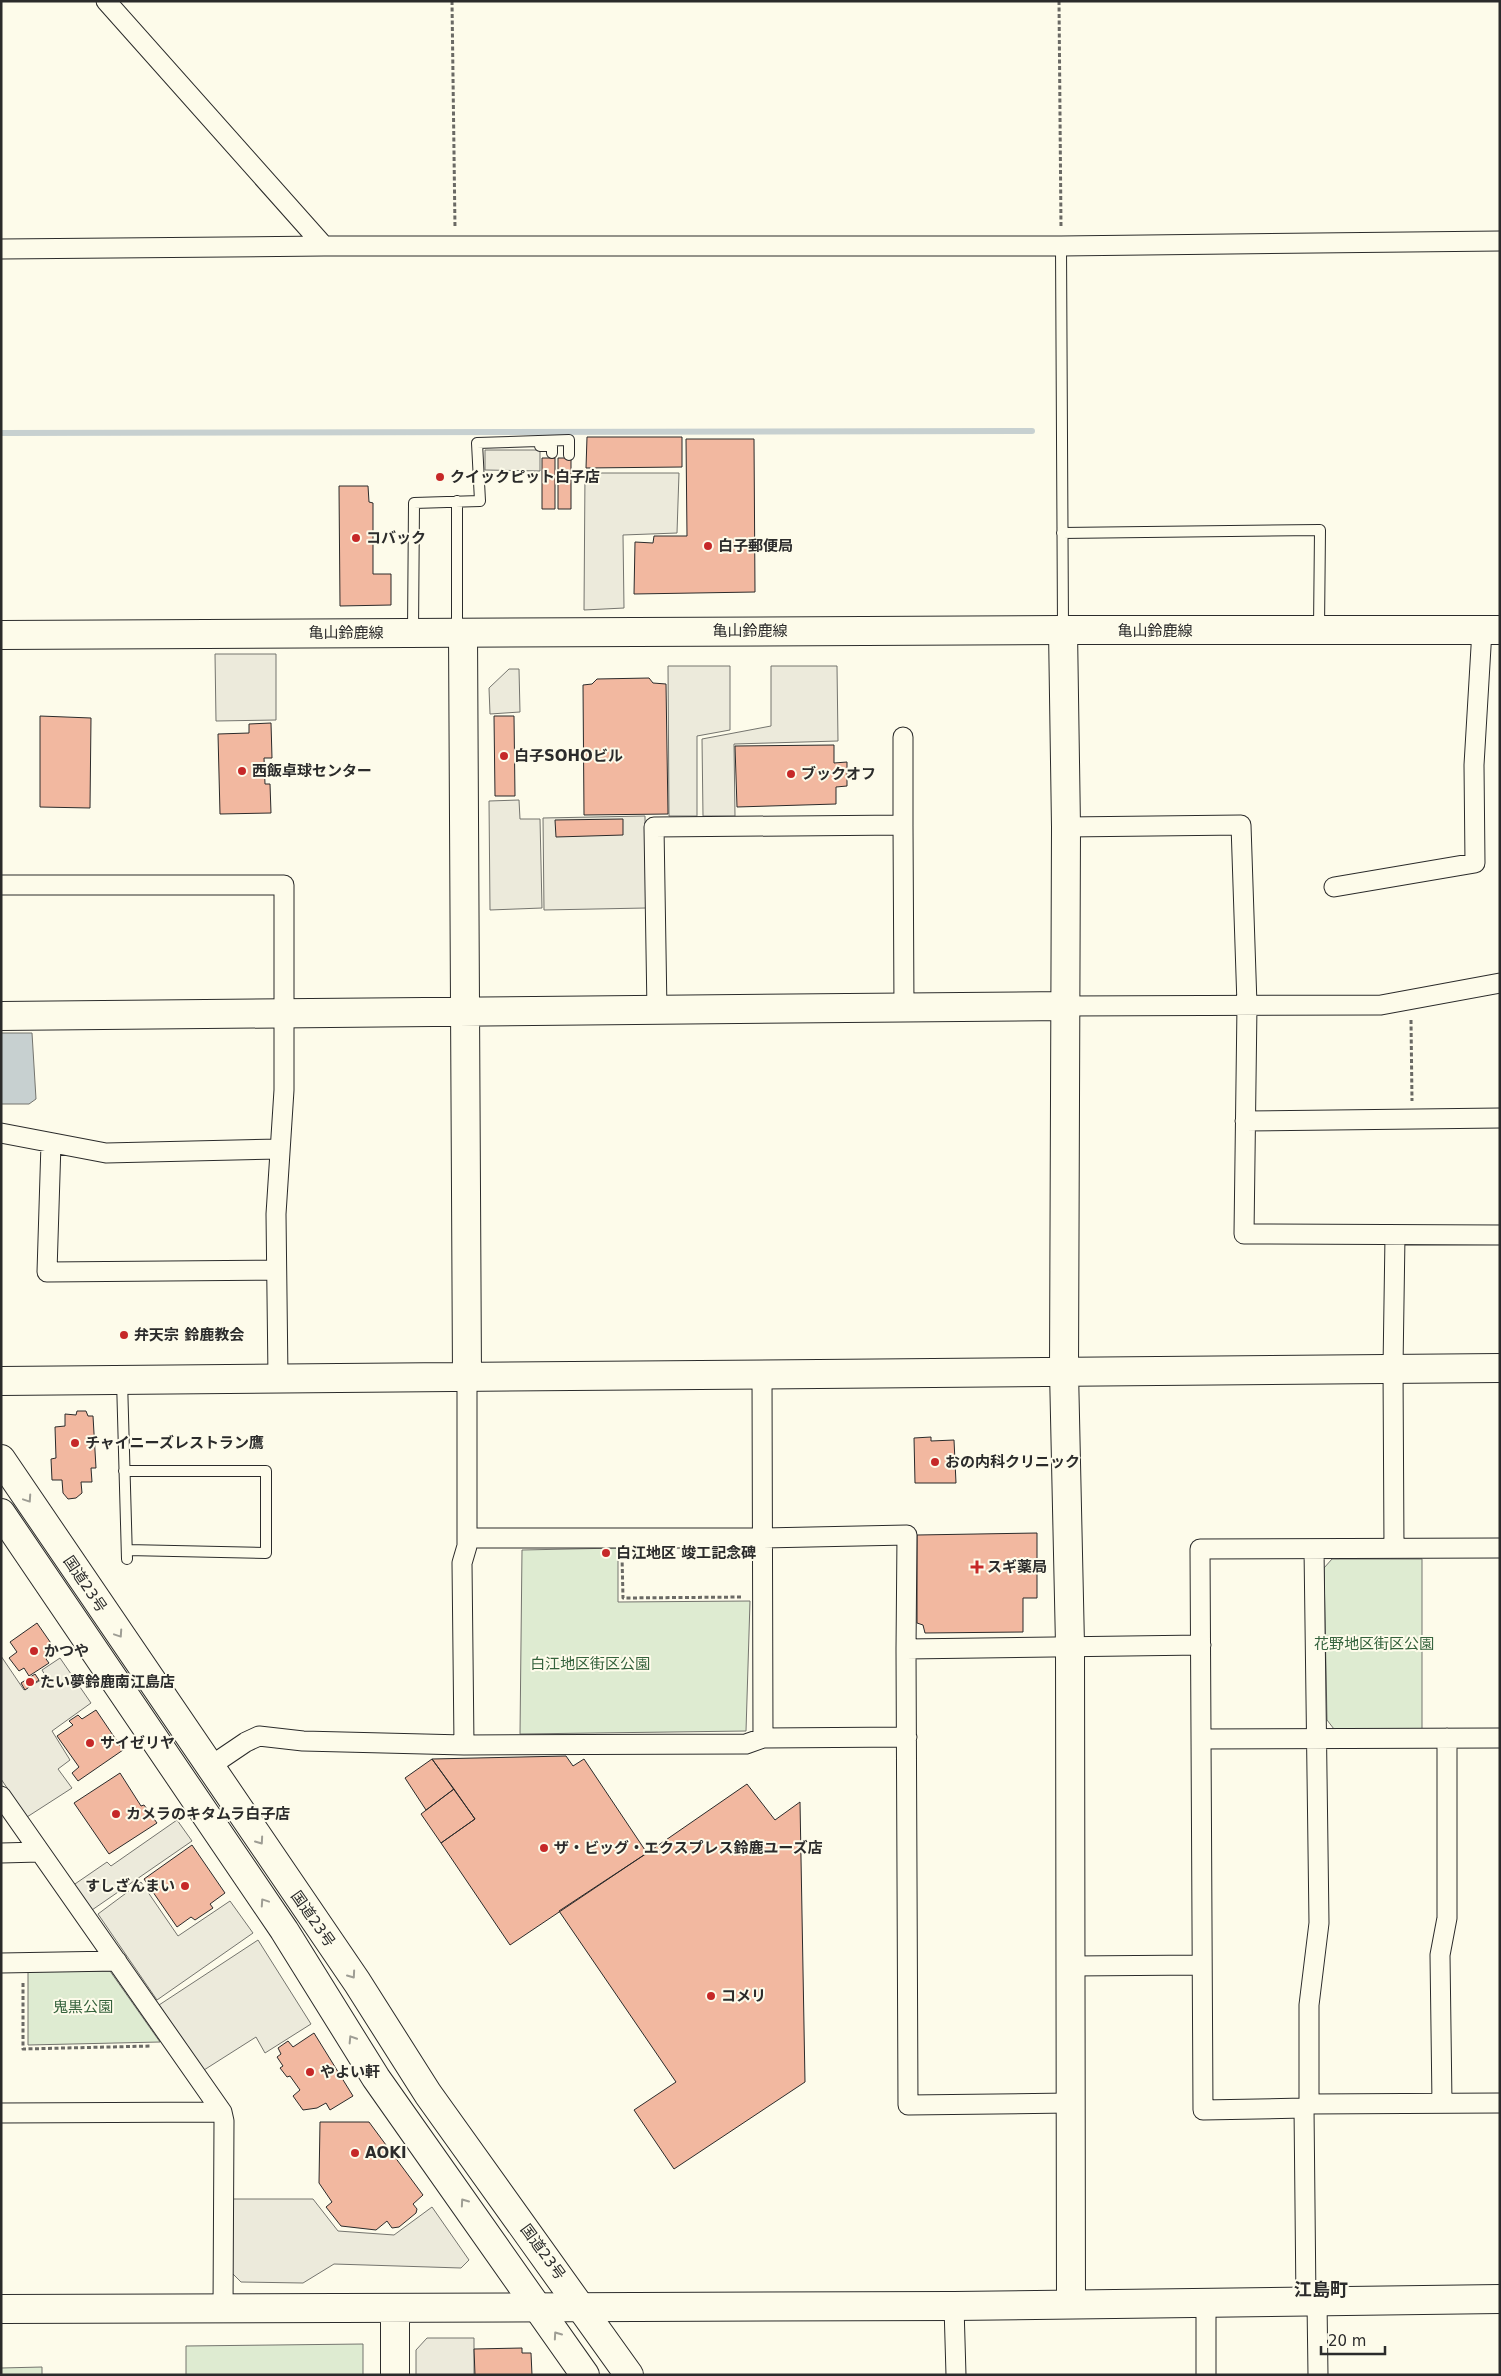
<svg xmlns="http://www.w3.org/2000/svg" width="1501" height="2376" font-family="'DejaVu Sans','Noto Sans JP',sans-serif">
<rect width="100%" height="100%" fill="#fdfbea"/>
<path fill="#deebd1" stroke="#74746e" d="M 618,1548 L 618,1602 L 750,1601 L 746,1731 L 520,1734 L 522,1550 Z
M 1332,1559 L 1422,1559 L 1422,1730 L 1334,1729 L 1327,1720 L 1324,1568 Z
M 28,1971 L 110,1971 L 160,2042 L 28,2045 Z
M 363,2344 L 363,2375 L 186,2375 L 186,2346 Z
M 42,2367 L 42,2375 L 1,2375 L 1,2368 Z"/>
<path fill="#eceadb" stroke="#74746e" d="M 485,450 L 540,450 L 540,471 L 485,470 Z
M 585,473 L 679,473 L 677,533 L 623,535 L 624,608 L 584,610 Z
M 215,654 L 276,654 L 276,720 L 216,721 Z
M 668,666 L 730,666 L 730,730 L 697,736 L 697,816 L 669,816 Z
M 771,666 L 837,666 L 838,741 L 734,744 L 735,816 L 703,816 L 702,739 L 771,726 Z
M 509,669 L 519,669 L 520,712 L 490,714 L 489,688 Z
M 519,800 L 520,819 L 540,819 L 542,908 L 490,910 L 489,801 Z
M 645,816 L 646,908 L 544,910 L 543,818 Z
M 1,1656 L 24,1690 L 46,1677 L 42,1670 L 60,1658 L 91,1703 L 52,1731 L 70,1760 L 58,1769 L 72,1788 L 27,1817 L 1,1779 Z
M 177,1820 L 192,1841 L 92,1910 L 72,1886 L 107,1862 L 111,1866 Z
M 141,1882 L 178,1936 L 230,1901 L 253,1933 L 157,2000 L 98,1914 Z
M 258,1940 L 311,2024 L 265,2053 L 256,2037 L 204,2070 L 159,2005 Z
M 233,2199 L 313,2199 L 338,2231 L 394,2235 L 432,2207 L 469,2260 L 461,2268 L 334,2264 L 303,2283 L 241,2282 L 232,2273 Z
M 427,2338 L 474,2338 L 474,2375 L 416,2375 L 416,2350 Z"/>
<path fill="#c7d0d0" stroke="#74746e" d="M 1,1033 L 32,1033 L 36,1099 L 29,1104 L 1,1104 Z"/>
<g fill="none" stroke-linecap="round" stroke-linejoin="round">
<path stroke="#c7d0d0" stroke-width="6" d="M 1,433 L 1032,431"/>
</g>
<path fill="#f2b8a0" stroke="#2b2b2b" d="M 587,437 L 682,437 L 682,467 L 586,468 Z
M 686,439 L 754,439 L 755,592 L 634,594 L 635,542 L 653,543 L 654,536 L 687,536 Z
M 542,458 L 555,458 L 555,509 L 542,509 Z
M 558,458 L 571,458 L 571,509 L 558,509 Z
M 339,486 L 368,486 L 369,502 L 373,503 L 373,574 L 391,574 L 391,605 L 340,606 Z
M 649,678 L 653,683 L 666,684 L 668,814 L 584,815 L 583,685 L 592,684 L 597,679 Z
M 40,716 L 91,718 L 90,808 L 40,807 Z
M 494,716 L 514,716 L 515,796 L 495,796 Z
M 271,723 L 272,758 L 264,758 L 265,784 L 270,784 L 271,813 L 220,814 L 218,734 L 249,733 L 249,724 Z
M 834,745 L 834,763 L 847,762 L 847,786 L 836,787 L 836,804 L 737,807 L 735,746 Z
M 623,819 L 623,835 L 556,837 L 555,820 Z
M 77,1411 L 86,1411 L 88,1416 L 93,1416 L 96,1468 L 91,1468 L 92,1482 L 81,1482 L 82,1493 L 76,1498 L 68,1499 L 63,1493 L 62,1480 L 52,1480 L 51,1459 L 56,1458 L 55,1427 L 65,1426 L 65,1414 L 76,1415 Z
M 931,1437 L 931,1441 L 954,1440 L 956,1483 L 915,1483 L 914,1438 Z
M 1037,1533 L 1037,1598 L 1023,1598 L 1023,1632 L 925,1633 L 923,1625 L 917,1623 L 917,1535 Z
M 37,1623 L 55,1649 L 46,1659 L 49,1663 L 29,1676 L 24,1668 L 19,1671 L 9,1658 L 17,1652 L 10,1642 Z
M 35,1674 L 39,1680 L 25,1690 L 21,1683 Z
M 96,1710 L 123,1750 L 78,1781 L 72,1773 L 79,1767 L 57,1736 L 73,1725 L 69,1721 L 78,1715 L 82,1719 Z
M 566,1756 L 573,1766 L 584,1759 L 647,1853 L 510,1945 L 441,1843 L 475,1819 L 432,1759 Z
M 432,1759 L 454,1789 L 426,1810 L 405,1778 Z
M 120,1773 L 141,1806 L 144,1805 L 157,1823 L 109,1854 L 74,1803 Z
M 747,1784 L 775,1820 L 800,1802 L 805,2082 L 674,2169 L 634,2110 L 676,2082 L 559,1911 L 647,1853 Z
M 454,1789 L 475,1819 L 441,1843 L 421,1814 Z
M 192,1845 L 225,1893 L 210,1904 L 213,1908 L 195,1920 L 191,1917 L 177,1927 L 144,1879 Z
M 314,2033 L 353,2096 L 330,2110 L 326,2103 L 317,2108 L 303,2110 L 293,2096 L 300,2090 L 290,2076 L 287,2077 L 280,2068 L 283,2066 L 277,2057 L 281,2054 L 278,2048 L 288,2041 L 293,2047 Z
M 320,2122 L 369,2122 L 423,2195 L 413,2204 L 417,2209 L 416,2213 L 399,2227 L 392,2228 L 387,2221 L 376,2230 L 341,2226 L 326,2207 L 332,2202 L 319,2183 Z
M 522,2348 L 522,2353 L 531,2353 L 532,2375 L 475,2375 L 474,2349 Z"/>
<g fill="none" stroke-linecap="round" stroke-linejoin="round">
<defs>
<path id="lane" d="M 1061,246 L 1063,628
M 540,446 L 552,446 L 552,453
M 457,501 L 457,633
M 1062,533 L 1320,530 L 1319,628
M 413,632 L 414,503 L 480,501 L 477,443 L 569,440 L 569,455
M 122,1380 L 127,1559
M 124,1471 L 266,1471 L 266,1553 L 127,1550"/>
<path id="street" d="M 106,1 L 324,246
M 1,249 L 324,246 L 1061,246 L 1500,241
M 903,825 L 903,737
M 1066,827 L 1241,825 L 1247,1005 L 1244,1234 L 1500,1235
M 1,885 L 284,885 L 284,1090 L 276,1214 L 278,1377
M 1334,887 L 1475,863 L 1474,765 L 1482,630
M 1066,1006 L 1381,1005 L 1500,983
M 657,1011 L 654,827 L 903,825 L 904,1009
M 1245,1121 L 1500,1118
M 1,1133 L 106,1153 L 280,1149
M 51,1143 L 47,1272 L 276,1270
M 762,1375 L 763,1738
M 467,1538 L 763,1538 L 907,1535 L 906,1649
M 1394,1548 L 1393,1368 L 1395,1236
M 1500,1548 L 1200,1549 L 1203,2110 L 1304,2108 L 1309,2104 L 1500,2103
M 1201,1739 L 1500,1738
M 464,1745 L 462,1563 L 467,1546 L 467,1378
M 209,1767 L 246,1742 L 259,1736 L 303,1741 L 464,1745 L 746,1744 L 763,1738 L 907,1737
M 1,1796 L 222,2112 L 224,2121 L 223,2309
M 1,1853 L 40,1852
M 1,1963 L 117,1961
M 1072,1966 L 1202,1965
M 1069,2103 L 908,2105 L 906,1649 L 1201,1645
M 1442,2103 L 1440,1955 L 1447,1918 L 1447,1738
M 1309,2104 L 1309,2005 L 1319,1923 L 1314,1549
M 1304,2108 L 1306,2302
M 1,2113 L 222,2112
M 1317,2302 L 1318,2375
M 954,2306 L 956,2375
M 1206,2375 L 1206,2303"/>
<path id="secondary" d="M 1063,630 L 1066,827 L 1064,1371 L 1070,1645 L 1071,2304
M 463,633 L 467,1378
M 1,1016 L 1066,1006
M 1,1381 L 1500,1368
M 1,2309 L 954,2306 L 1500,2299
M 395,2375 L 395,2308"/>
<path id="primary" d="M 1,635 L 1063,630 L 1500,630"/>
<path id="highway" d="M 1,1459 L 357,1982 L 428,2094 L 629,2375
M 1,1513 L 284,1930 L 376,2078 L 585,2375"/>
</defs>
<use href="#lane" stroke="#2b2b2b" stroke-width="12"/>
<use href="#street" stroke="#2b2b2b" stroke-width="21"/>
<use href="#secondary" stroke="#2b2b2b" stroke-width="30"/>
<use href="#primary" stroke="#2b2b2b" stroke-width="30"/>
<use href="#highway" stroke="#2b2b2b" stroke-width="30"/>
<path stroke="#6a6964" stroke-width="3" stroke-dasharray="4 2.5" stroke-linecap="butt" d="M 452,1 L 455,228
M 1059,1 L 1061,228
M 1411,1020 L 1412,1101
M 622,1556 L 623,1598 L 743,1597
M 23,1983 L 23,2049 L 152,2046"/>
<use href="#lane" stroke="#fdfbea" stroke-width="10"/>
<use href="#street" stroke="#fdfbea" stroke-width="19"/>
<use href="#secondary" stroke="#fdfbea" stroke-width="28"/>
<use href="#primary" stroke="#fdfbea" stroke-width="28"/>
<use href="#highway" stroke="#fdfbea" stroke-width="28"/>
</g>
<defs><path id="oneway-chevron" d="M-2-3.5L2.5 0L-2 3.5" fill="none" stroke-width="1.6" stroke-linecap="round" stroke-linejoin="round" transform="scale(1.25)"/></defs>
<g stroke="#9e9d94">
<use href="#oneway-chevron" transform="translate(28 1499) rotate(56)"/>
<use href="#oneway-chevron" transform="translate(119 1634) rotate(56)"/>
<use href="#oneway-chevron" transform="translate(260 1841) rotate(55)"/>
<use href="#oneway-chevron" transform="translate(264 1902) rotate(-124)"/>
<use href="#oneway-chevron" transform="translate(352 1975) rotate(55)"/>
<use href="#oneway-chevron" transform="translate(352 2039) rotate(-122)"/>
<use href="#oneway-chevron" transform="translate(464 2202) rotate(-125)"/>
<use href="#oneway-chevron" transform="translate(557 2335) rotate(-125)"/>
</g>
<g fill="#c62828" stroke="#fdfbea" stroke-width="2">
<circle cx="440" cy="477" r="5"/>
<circle cx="356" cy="538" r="5"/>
<circle cx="708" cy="546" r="5"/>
<circle cx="504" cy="756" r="5"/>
<circle cx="242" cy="771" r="5"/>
<circle cx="791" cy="774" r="5"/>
<circle cx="124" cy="1335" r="5"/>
<circle cx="75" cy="1443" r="5"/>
<circle cx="935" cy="1462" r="5"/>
<circle cx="606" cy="1553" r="5"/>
<path d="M974.5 1559.5h5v5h5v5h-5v5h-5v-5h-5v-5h5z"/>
<circle cx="34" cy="1651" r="5"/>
<circle cx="30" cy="1682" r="5"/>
<circle cx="90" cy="1743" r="5"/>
<circle cx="116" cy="1814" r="5"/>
<circle cx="544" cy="1848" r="5"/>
<circle cx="185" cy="1886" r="5"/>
<circle cx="711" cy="1996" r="5"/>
<circle cx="310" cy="2072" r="5"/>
<circle cx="355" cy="2153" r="5"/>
</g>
<g text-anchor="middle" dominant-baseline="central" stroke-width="4" stroke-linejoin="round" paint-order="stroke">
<g font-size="15" font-weight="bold" fill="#2b2b2b" stroke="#fdfbea" text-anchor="start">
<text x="450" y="477">クイックピット白子店</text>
<text x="366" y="538">コバック</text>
<text x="718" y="546">白子郵便局</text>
<text x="514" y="756">白子SOHOビル</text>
<text x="252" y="771">西飯卓球センター</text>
<text x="801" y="774">ブックオフ</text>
<text x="134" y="1335">弁天宗 鈴鹿教会</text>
<text x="85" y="1443">チャイニーズレストラン鷹</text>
<text x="945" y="1462">おの内科クリニック</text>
<text x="616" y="1553">白江地区 竣工記念碑</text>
<text x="987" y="1567">スギ薬局</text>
<text x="44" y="1651">かつや</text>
<text x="40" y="1682">たい夢鈴鹿南江島店</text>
<text x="100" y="1743">サイゼリヤ</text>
<text x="126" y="1814">カメラのキタムラ白子店</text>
<text x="554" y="1848">ザ・ビッグ・エクスプレス鈴鹿ユーズ店</text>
<text x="175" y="1886" text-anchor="end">すしざんまい</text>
<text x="721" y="1996">コメリ</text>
<text x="320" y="2072">やよい軒</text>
<text x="365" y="2153">AOKI</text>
</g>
<g font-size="15" fill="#2b2b2b" stroke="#fdfbea">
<text x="750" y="631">亀山鈴鹿線</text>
<text x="1155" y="631">亀山鈴鹿線</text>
<text x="346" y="633">亀山鈴鹿線</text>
<text transform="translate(85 1584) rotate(56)">国道23号</text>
<text transform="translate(313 1919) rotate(55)">国道23号</text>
<text transform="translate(543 2252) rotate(54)">国道23号</text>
</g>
<g font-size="15" fill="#34623c" stroke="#fdfbea">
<text x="1374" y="1644">花野地区街区公園</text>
<text x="590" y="1664">白江地区街区公園</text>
<text x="83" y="2007">鬼黒公園</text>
</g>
<g font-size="18" font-weight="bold" fill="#2b2b2b" stroke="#fdfbea">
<text x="1321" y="2289">江島町</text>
</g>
</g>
<rect width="1501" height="2376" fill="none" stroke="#2b2b2b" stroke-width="5"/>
<path d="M1321 2346v8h64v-8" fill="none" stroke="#2b2b2b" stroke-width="2.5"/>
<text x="1328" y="2346" font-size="15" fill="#2b2b2b" stroke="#fdfbea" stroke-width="4" paint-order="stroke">20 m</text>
</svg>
